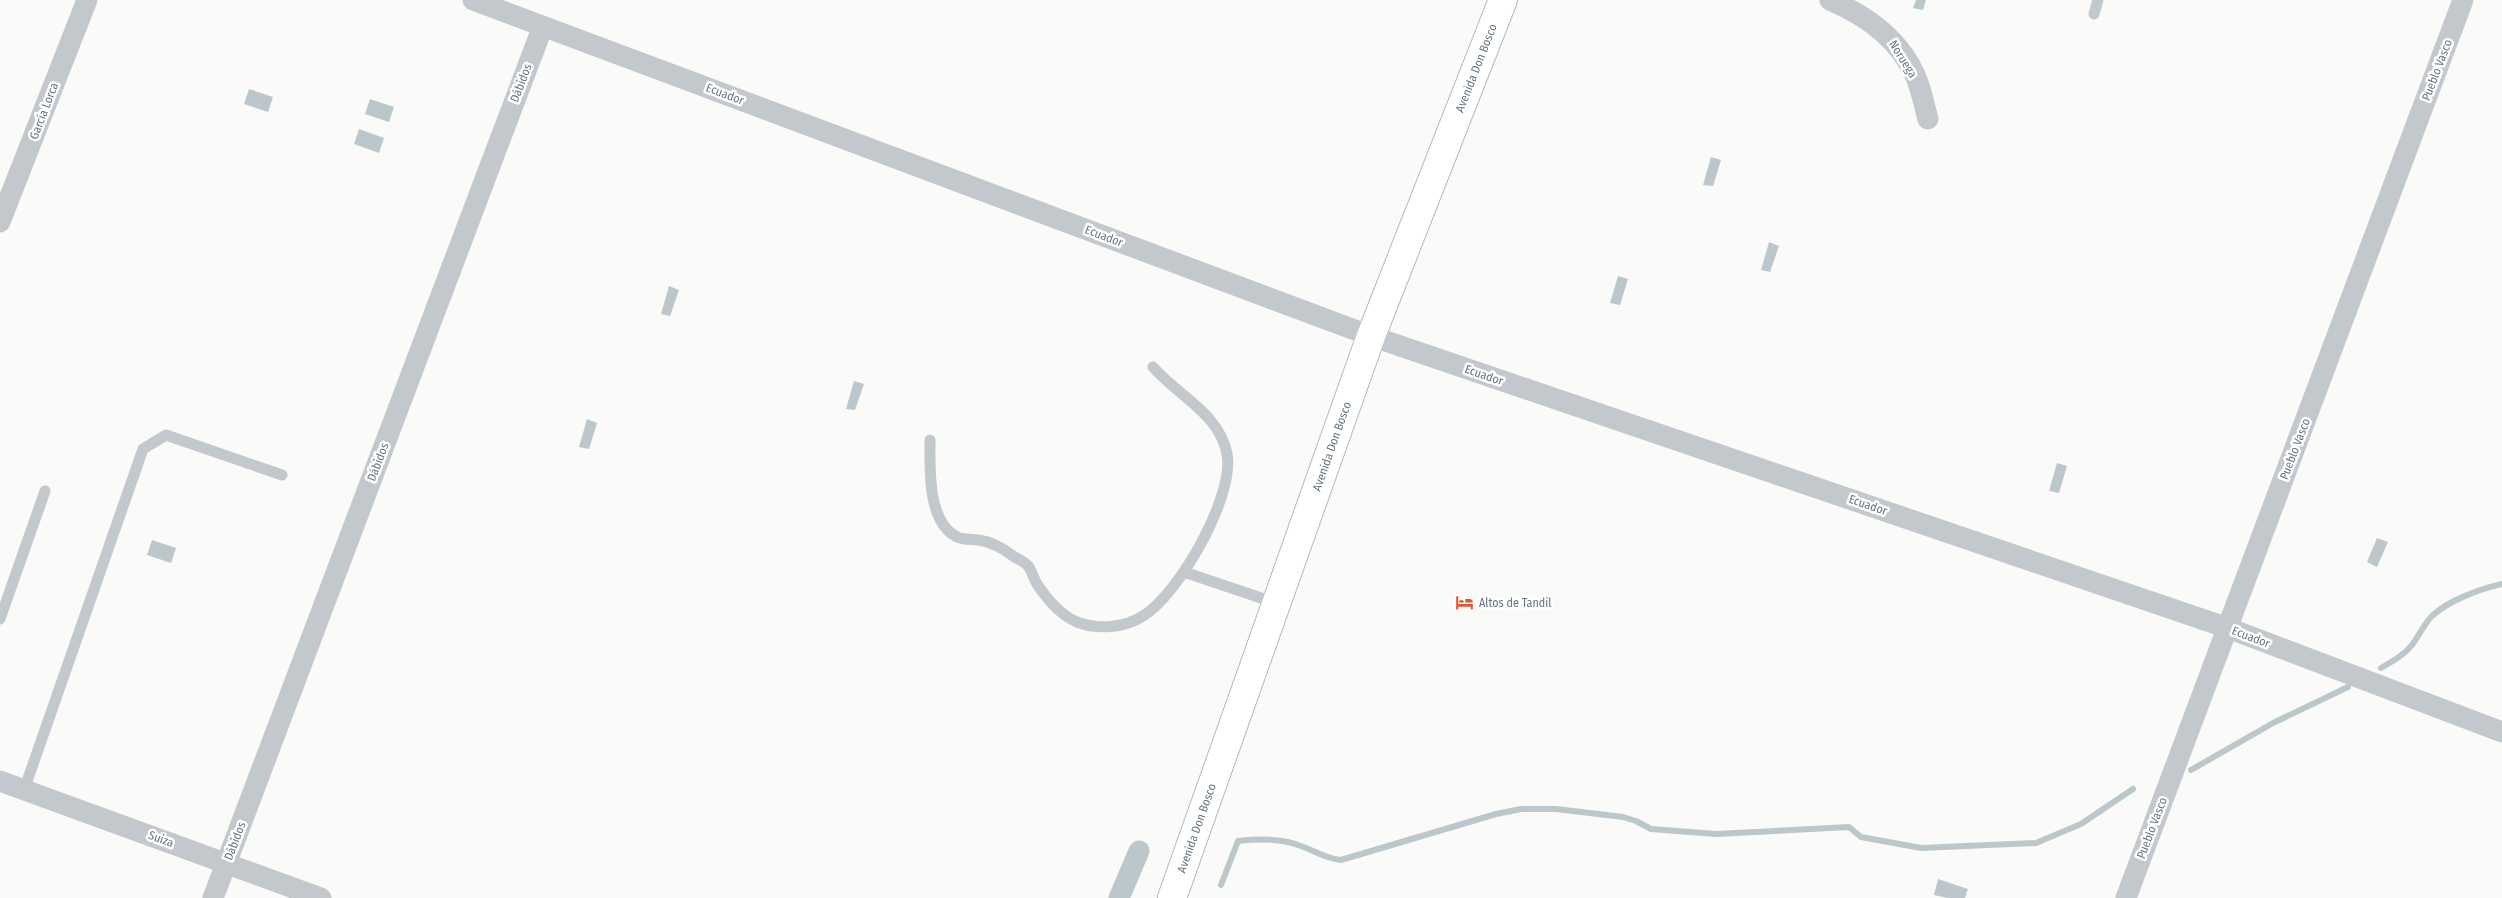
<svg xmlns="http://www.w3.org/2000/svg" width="2502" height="898" font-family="'Fira Sans Condensed',sans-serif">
<rect width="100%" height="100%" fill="#fafaf8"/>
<path fill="#bbc7cb" d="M 1916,0 L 1926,0 L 1923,10 L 1913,8 Z
M 249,89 L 273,97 L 268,112 L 244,104 Z
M 370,99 L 394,107 L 389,122 L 365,114 Z
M 359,129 L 384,138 L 379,153 L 354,144 Z
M 1711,157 L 1721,160 L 1713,186 L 1703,185 Z
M 1769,242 L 1779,246 L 1770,272 L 1761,270 Z
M 1618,276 L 1628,279 L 1620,305 L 1610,303 Z
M 669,286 L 679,290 L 670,316 L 661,314 Z
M 854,381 L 864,384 L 855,410 L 846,409 Z
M 587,419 L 597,423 L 589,449 L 579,447 Z
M 2057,463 L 2067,466 L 2059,493 L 2049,491 Z
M 2377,538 L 2388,542 L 2377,567 L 2367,562 Z
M 152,540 L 176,548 L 171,563 L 147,555 Z
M 1938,879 L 1968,889 L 1965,898 L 1948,898 L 1934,895 Z"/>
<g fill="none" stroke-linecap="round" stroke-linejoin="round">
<path stroke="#bbc7cb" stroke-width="6" d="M 2381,668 C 2393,661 2404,655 2412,645 C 2419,636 2424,624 2432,616 C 2449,600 2480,589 2502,584
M 2191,770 L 2273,723 L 2348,687
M 1221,885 L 1238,841 C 1259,839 1281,838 1301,846 C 1315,851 1326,859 1341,860 L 1496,814 L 1521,809 L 1556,809 L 1623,817 L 1636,821 L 1651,829 L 1716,834 L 1849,827 L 1861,837 L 1921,848 L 2036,843 L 2081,824 L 2133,789"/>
<path stroke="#bbc7cb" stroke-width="21" d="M 1119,898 L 1139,851"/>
<defs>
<g id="secondary">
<path id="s1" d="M 1172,898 L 1371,336 L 1503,0"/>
</g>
</defs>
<use href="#secondary" stroke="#b3babf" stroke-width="30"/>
<path stroke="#c3c8cc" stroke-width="11" d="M 2094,14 L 2098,0
M 930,440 C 930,468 927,522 957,537 C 963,540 973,539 979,540 C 991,542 1004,549 1013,556 C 1018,559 1025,562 1029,567 C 1032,572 1034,579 1037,584 C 1047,599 1060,615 1077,622 C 1098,630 1124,628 1143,616 C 1179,594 1235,496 1227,454 C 1220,414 1178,396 1153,367
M 1184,572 L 1276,603
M 0,619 L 45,491
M 24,790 L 143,449 L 166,435 L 282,475"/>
<path stroke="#c3c8cc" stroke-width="21" d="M 473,0 L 1371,336 L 2228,628 L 2502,732
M 1830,0 C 1865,15 1899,39 1915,75 C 1921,88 1924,105 1928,119
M 0,222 L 87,0
M 0,781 L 321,898
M 213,898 L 543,26
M 2126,898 L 2463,0"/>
<use href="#secondary" stroke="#fff" stroke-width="28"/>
</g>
<defs>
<symbol id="hotel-bare" viewBox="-9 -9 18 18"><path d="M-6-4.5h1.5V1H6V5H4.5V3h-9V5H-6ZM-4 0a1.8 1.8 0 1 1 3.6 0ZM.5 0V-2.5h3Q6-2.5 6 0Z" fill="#e4572e" stroke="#fff" stroke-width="2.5" paint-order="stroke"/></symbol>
</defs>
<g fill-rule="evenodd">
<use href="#hotel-bare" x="1452" y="590" width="25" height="25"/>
</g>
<g text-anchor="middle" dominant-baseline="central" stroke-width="5" stroke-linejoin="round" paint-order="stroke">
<g font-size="12" fill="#657683" stroke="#fff">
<text transform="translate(1903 59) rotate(58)">Noruega</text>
<text stroke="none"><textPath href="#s1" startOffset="884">Avenida Don Bosco</textPath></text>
<text transform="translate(2437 70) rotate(-69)">Pueblo Vasco</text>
<text transform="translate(521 83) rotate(-69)">Dábidos</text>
<text transform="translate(725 94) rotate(21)">Ecuador</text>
<text transform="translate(44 111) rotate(-69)">García Lorca</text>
<text transform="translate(1104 236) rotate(21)">Ecuador</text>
<text transform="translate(1484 375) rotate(19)">Ecuador</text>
<text stroke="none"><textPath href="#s1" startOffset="479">Avenida Don Bosco</textPath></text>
<text transform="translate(2295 449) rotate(-69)">Pueblo Vasco</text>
<text transform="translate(378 462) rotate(-69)">Dábidos</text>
<text transform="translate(1868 505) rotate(19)">Ecuador</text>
<text transform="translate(2251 637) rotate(21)">Ecuador</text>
<text stroke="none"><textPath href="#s1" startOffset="74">Avenida Don Bosco</textPath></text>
<text transform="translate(2152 828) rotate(-69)">Pueblo Vasco</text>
<text transform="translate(161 839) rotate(20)">Suiza</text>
<text transform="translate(235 841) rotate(-69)">Dábidos</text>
</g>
<g font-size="12" fill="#657683" stroke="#fff" text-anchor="start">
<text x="1479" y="603">Altos de Tandil</text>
</g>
</g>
</svg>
